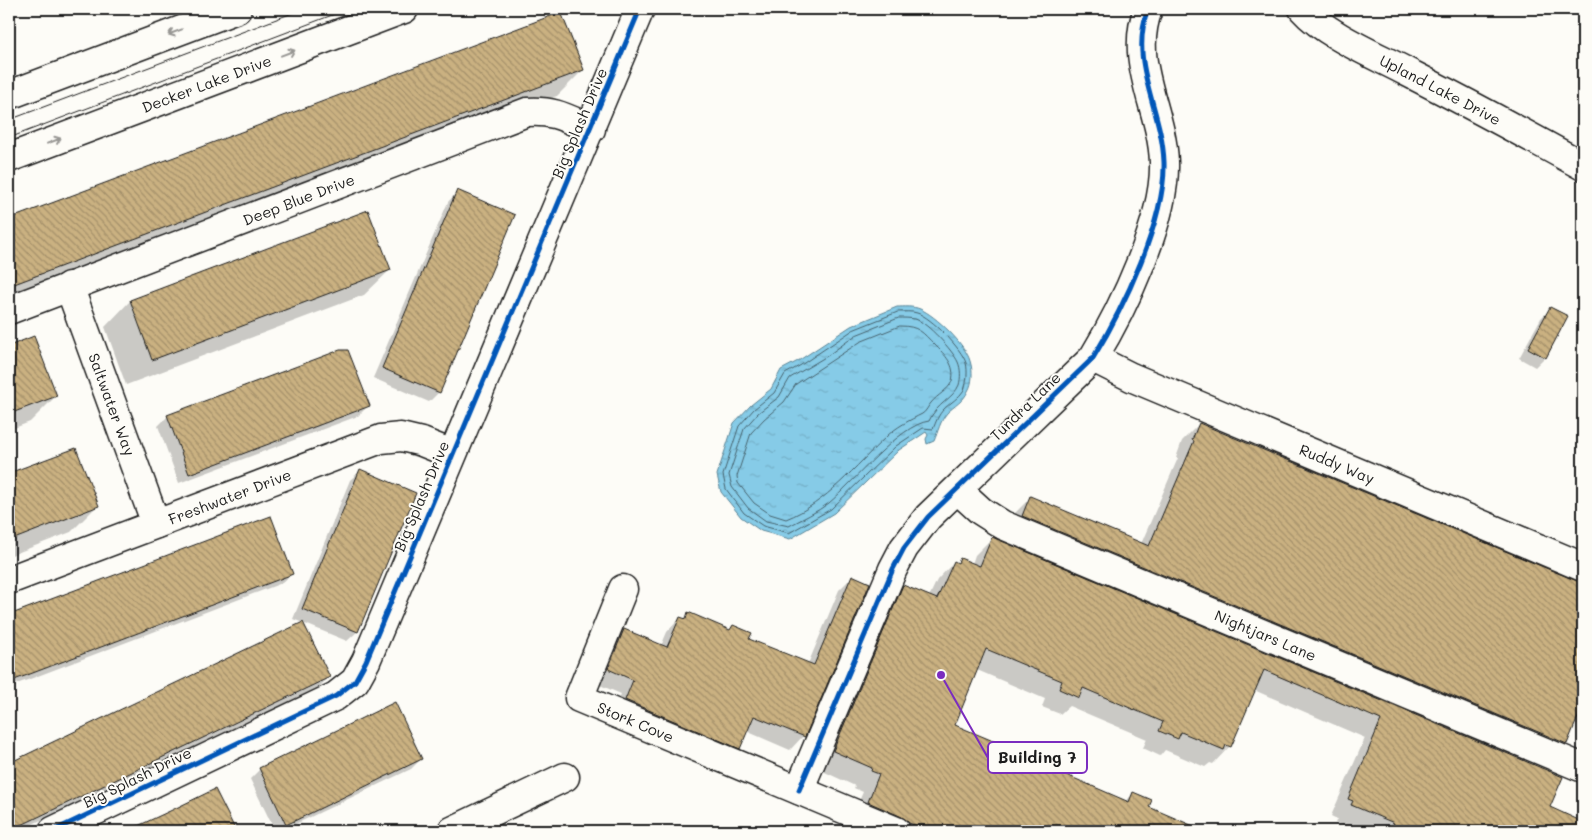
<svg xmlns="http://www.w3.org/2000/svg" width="1592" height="840" font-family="Mali,sans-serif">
<defs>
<pattern id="water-ripples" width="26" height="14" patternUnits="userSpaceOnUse" patternTransform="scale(1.25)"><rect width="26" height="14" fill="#86cbe7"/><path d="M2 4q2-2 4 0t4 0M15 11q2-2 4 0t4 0" fill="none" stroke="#73aec6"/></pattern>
<pattern id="building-back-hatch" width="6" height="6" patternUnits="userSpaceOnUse" patternTransform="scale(1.25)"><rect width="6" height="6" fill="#cab181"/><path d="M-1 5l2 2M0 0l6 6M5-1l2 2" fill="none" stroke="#a38f69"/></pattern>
</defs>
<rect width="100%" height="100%" fill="#fdfcf7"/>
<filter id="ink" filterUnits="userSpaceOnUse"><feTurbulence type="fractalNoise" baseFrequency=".02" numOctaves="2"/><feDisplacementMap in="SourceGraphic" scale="10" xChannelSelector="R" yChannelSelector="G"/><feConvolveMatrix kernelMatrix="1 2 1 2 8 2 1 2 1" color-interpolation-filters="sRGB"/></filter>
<g filter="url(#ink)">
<path fill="url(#water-ripples)" stroke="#5c8596" d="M 897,307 C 904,307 913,306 920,309 C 935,315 966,345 970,361 C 973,370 973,383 968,391 C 964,401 954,406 947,413 C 940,421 938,432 934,441 L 927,444 L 926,439 L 928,435 L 926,432 L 899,450 L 834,513 L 790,539 L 761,531 L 741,517 L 721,492 L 717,475 L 734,423 L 751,405 L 771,389 L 781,370 L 798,361 L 851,326 Z"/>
<path fill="#0003" d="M 561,13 L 583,70 L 557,96 L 9,302 L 9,221 Z
M 457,192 L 439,392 L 429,402 L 373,378 L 448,202 Z
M 368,212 L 390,270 L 364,295 L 126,385 L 105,327 L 130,301 Z
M 1551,308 L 1545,357 L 1535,367 L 1519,358 L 1541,318 Z
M 33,338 L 56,396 L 30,422 L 9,430 L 9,347 Z
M 368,406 L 358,416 L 179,483 L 158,426 L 168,416 Z
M 1199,424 L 1577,583 L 1583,583 L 1583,703 L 1578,701 L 1577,703 L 1583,706 L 1583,727 L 1574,724 L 1566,744 L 1549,761 L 1006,533 L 1014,514 L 1031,497 L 1141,544 L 1178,458 L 1176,458 L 1182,441 Z
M 75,449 L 97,506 L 71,532 L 9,556 L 9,475 Z
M 360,471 L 415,494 L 357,632 L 347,641 L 293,619 L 350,480 Z
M 271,518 L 292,574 L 282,583 L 9,687 L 9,617 Z
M 992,538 L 1562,777 L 1548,808 L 1575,826 L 1573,831 L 1355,831 L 1335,823 L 1337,819 L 1331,816 L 1365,738 L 1254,690 L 1230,746 L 1213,764 L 1210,763 L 1205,767 L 1165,750 L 1160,756 L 1143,748 L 1147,739 L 1069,706 L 1060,714 L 1042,707 L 1045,699 L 977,670 L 953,725 L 1026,757 L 1033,750 L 1047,768 L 1125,802 L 1133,794 L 1147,808 L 1201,831 L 879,831 L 851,819 L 863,792 L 854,788 L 855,786 L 816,768 L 886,603 L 904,586 L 929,597 L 937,580 L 954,562 L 957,563 L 961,559 L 972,564 L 975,555 Z
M 852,577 L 803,736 L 790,750 L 746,731 L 739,748 L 726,762 L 612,714 L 621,694 L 595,683 L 610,644 L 624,631 L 661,646 L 667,632 L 680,618 L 683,619 L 689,614 L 728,631 L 733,626 L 748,640 L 808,664 L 839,590 Z
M 302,623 L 329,677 L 319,687 L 18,831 L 9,831 L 9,765 Z
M 421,759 L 411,769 L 281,831 L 275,831 L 250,779 L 260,769 Z
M 215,791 L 234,831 L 131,831 Z"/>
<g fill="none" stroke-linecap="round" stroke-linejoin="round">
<path stroke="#46626d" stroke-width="1" d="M 898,312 C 904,312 912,311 917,313 C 931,317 962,349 966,363 C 968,371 967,382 964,390 C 959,398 951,402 944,409 C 938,415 936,422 933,429 L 923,428 L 896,446 L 831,509 L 789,533 L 763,526 L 744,513 L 726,489 L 723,475 L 739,426 L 754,409 L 774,393 L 785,374 L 801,365 L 853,330 Z
M 899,318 C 904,318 910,318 915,319 C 927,322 953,351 958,362 C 961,369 961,378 959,385 C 954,398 936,404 929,421 C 899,425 854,482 829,503 C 817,512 802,519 789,526 L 766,521 L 748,508 L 732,487 L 729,475 L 744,429 L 758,413 L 779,397 L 790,378 L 827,356 L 856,335 Z
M 900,326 C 919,326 922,332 935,345 C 945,355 956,365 952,381 C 949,390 937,395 931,403 C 928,406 926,412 922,414 C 910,420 896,427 886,437 C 855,466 827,503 786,519 L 770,514 L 754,503 L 738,483 L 737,476 L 751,433 L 764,419 L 784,402 L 796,384 L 860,342 Z"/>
</g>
<path fill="url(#building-back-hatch)" stroke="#1c1c1c" d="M 561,12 L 584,70 L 9,286 L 9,219 Z
M 457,190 L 515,215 L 440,393 L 382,368 Z
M 368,210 L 391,270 L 152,360 L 130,300 Z
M 1550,307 L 1568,316 L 1546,358 L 1528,348 Z
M 34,336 L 57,396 L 9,414 L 9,346 Z
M 340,350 L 348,350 L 370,406 L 189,474 L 167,415 Z
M 1199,423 L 1577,581 L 1583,582 L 1583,705 L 1567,744 L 1022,516 L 1030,496 L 1149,546 L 1194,441 L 1192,440 Z
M 76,448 L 99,506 L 9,541 L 9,473 Z
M 360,469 L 416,493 L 358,632 L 302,609 Z
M 271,516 L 293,574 L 9,682 L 9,615 Z
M 992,537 L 1563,777 L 1550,807 L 1583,822 L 1583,831 L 1390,831 L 1394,823 L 1351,805 L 1353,801 L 1348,799 L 1381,720 L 1264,670 L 1231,747 L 1226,745 L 1224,750 L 1181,732 L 1178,739 L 1159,731 L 1163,722 L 1083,688 L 1079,698 L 1059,689 L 1062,681 L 986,649 L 955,725 L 1029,756 L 1033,749 L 1053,757 L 1048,767 L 1129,802 L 1133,792 L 1152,800 L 1149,807 L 1205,831 L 929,831 L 909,823 L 902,817 L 868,802 L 879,774 L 871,771 L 872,768 L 833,751 L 903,585 L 937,599 L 954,561 L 958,563 L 960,558 L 980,566 Z
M 852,575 L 870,583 L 805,737 L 754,716 L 740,749 L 625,700 L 633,680 L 608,669 L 624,629 L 667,647 L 680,617 L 686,619 L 688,612 L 730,630 L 733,625 L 752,633 L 749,639 L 814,665 Z
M 303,622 L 330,677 L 9,831 L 9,763 Z
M 395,702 L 422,759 L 286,825 L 259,768 Z
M 215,789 L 236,831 L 127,831 L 170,811 Z"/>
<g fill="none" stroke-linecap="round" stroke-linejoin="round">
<defs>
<g id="street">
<path id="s1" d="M 1303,9 C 1326,35 1375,55 1407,72 C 1466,102 1525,134 1583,166"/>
<path id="s2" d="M 69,286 L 156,524"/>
<path id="s3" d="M 9,310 L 527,112 C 554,110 566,118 591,129"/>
<path id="s4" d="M 1093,358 L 1131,377 L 1583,567"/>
<path id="s5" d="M 958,490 L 981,511 L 1003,525 L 1583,768"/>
<path id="s6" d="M 9,580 L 381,439 L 401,437 L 422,442 L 452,454"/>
<path id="s7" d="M 623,589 L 579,698 L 896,831"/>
<path d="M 799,790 L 893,569 L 904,548 L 928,517 L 1093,358 C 1123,309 1166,219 1164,162 C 1162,108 1128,63 1148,9"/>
<path d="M 53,831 L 336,696 L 355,681 L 366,661 L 640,9"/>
<path d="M 452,831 L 565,777"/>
</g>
<g id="secondary">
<path d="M 9,95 L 237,9"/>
<path id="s8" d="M 9,158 L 404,9"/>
</g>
</defs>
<use href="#street" stroke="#1c1c1c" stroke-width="31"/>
<use href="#secondary" stroke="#1c1c1c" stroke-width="31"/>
<use href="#street" stroke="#fdfcf7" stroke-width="28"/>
<use href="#secondary" stroke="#fdfcf7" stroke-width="28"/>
<path stroke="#1c1c1c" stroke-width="1" d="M 9,120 L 303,9
M 9,138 L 348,9"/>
<defs>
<path id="cycleway" d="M 799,790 L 893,569 L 904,548 L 928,517 L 1093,358 C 1123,309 1166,219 1164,162 C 1162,108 1128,63 1148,9
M 53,831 L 336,696 L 355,681 L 366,661 L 640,9"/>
</defs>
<use href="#cycleway" stroke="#fdfcf7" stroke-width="8"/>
<use href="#cycleway" stroke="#0057b8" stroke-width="5"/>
</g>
<defs><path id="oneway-shaft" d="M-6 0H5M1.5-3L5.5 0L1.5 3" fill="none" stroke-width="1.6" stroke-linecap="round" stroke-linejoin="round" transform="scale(1.25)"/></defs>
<g stroke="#989794">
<use href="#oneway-shaft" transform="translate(175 32) rotate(159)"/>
<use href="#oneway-shaft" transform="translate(288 53) rotate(-21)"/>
<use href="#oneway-shaft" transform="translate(54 141) rotate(-21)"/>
</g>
</g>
<g text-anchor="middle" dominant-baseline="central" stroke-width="4" stroke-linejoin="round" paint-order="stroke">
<g font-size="15" fill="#1c1c1c" stroke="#fdfcf7">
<text stroke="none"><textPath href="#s8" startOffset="211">Decker Lake Drive</textPath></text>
<text stroke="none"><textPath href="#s1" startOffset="160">Upland Lake Drive</textPath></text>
<text transform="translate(579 123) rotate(-67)">Big Splash Drive</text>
<text stroke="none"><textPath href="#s3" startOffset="310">Deep Blue Drive</textPath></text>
<text stroke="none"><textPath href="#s2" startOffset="126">Saltwater Way</textPath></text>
<text transform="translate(1025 406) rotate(-44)">Tundra Lane</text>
<text stroke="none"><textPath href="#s4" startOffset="266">Ruddy Way</textPath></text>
<text stroke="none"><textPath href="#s6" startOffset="236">Freshwater Drive</textPath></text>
<text transform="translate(421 496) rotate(-67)">Big Splash Drive</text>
<text stroke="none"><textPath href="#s5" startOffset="342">Nightjars Lane</textPath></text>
<text stroke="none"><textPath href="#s7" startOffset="179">Stork Cove</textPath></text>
<text transform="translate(137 777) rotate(-26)">Big Splash Drive</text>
</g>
</g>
<path fill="none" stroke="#7b2cbf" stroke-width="2" d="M941 675L988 758"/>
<circle fill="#7b2cbf" stroke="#fdfcf7" stroke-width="2" cx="941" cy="675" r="5"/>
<rect fill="#fdfcf7" stroke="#7b2cbf" stroke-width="2" x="988" y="742" width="99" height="31" rx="5"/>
<g font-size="16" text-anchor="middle" font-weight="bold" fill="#1c1c1c">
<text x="1037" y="763">Building 7</text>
</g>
<rect width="1592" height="840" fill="none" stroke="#fdfcf7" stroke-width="30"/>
<rect x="15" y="15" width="1562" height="810" fill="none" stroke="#1c1c1c" stroke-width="2" filter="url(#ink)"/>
</svg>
